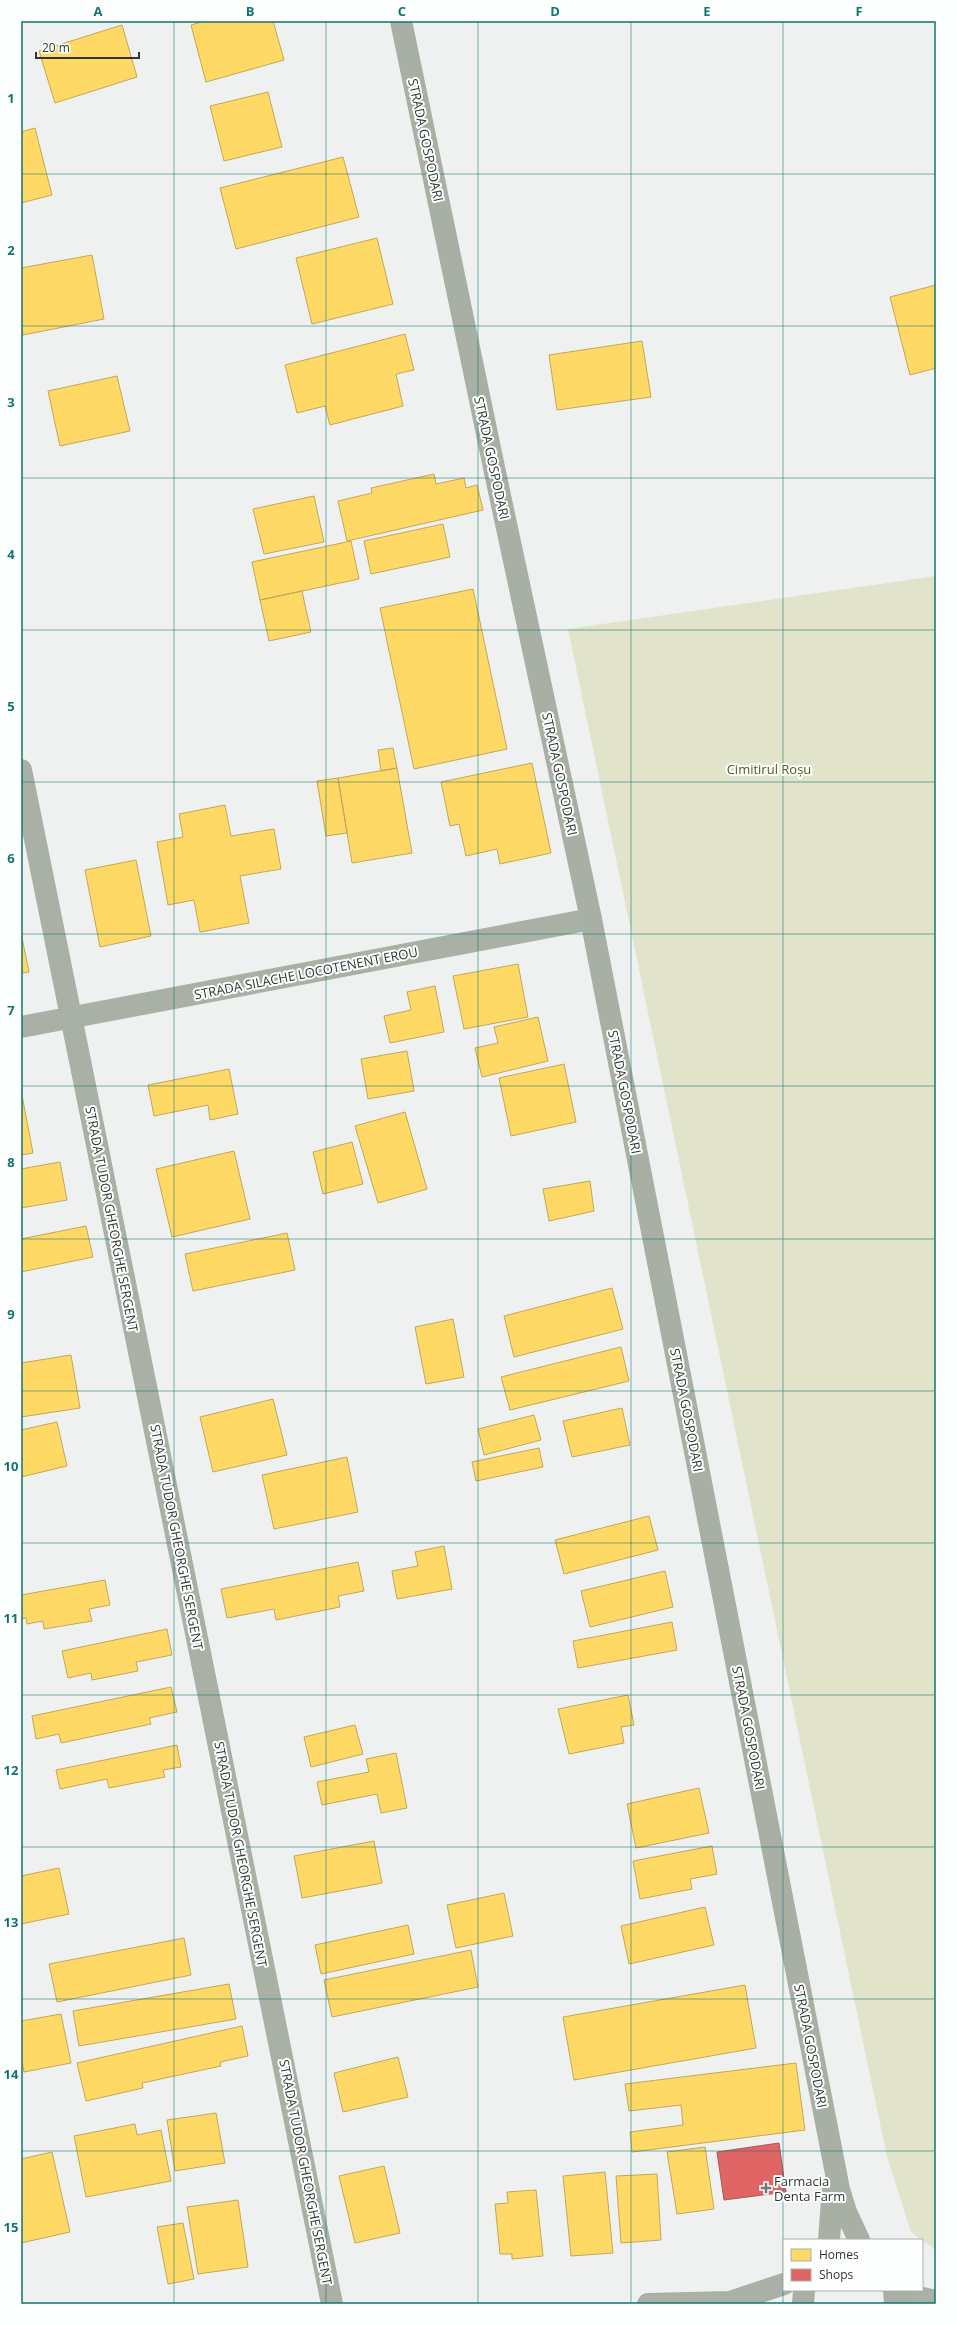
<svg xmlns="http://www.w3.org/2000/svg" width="957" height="2325" font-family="'Open Sans',sans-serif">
<rect width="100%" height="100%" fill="#eff1f0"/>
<path fill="#e1e3cb" d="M 936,576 L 936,2250 L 911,2232 L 887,2157 L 568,629 Z"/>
<path fill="#ffd966" stroke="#c2a857" d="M 205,21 L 273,21 L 284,60 L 206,82 L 191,25 Z
M 122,25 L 137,77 L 55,103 L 39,51 Z
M 268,92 L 282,147 L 224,161 L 210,106 Z
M 35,128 L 52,195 L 21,203 L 21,132 Z
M 343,157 L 359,217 L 236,249 L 220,188 Z
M 377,238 L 393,304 L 312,324 L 296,258 Z
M 92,255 L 104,319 L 23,335 L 21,324 L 21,268 Z
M 936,285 L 936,368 L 910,375 L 890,297 Z
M 405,334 L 414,370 L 396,374 L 403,406 L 330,425 L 325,406 L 297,413 L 285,365 Z
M 642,341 L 651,397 L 557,410 L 549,355 Z
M 117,376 L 130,431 L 60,446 L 48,391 Z
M 434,474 L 436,484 L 464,478 L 466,488 L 477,485 L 483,510 L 347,541 L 338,501 L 372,493 L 371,488 Z
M 314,496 L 324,542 L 264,554 L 253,509 Z
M 443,524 L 450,557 L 371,574 L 364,541 Z
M 351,541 L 359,579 L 260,600 L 252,562 Z
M 473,589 L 507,749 L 414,769 L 380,608 Z
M 302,591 L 311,632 L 269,641 L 260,600 Z
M 393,748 L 397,768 L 381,771 L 378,750 Z
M 532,763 L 551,853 L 500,864 L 497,849 L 466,856 L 459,824 L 450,826 L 441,782 Z
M 397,768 L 412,853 L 352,863 L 338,778 Z
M 338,778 L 347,833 L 326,836 L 317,781 Z
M 225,805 L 231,836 L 274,829 L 281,869 L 240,876 L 249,923 L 200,932 L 194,900 L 168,905 L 157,842 L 183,837 L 179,814 Z
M 136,860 L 151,936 L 100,947 L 85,870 Z
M 21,933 L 29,972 L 21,973 Z
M 518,964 L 528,1017 L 464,1029 L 453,976 Z
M 435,986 L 444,1032 L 390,1043 L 384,1016 L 411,1010 L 407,992 Z
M 538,1017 L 548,1061 L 482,1077 L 475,1048 L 498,1043 L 494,1027 Z
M 407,1051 L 414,1091 L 368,1099 L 361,1059 Z
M 564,1064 L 576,1122 L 511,1136 L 499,1078 Z
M 229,1069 L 238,1114 L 210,1120 L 208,1105 L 154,1116 L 148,1085 Z
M 21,1090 L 33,1153 L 21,1155 Z
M 405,1112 L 427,1189 L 378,1203 L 355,1126 Z
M 352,1142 L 363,1184 L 323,1194 L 313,1152 Z
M 234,1151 L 250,1219 L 172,1237 L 156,1169 Z
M 60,1162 L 67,1200 L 21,1208 L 21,1169 Z
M 590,1181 L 594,1211 L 549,1221 L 543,1189 Z
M 86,1226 L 93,1257 L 21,1272 L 21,1239 Z
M 287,1233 L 295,1270 L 193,1291 L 185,1254 Z
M 612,1288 L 623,1329 L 514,1357 L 504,1316 Z
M 453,1319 L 464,1377 L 426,1384 L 415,1327 Z
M 621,1347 L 629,1381 L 510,1410 L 501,1377 Z
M 71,1355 L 80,1408 L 21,1417 L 21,1363 Z
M 273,1399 L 287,1455 L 213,1472 L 200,1417 Z
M 622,1408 L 630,1445 L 572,1457 L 563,1421 Z
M 534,1415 L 541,1440 L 484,1455 L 478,1429 Z
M 57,1422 L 67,1466 L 21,1477 L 21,1430 Z
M 539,1448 L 543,1467 L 476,1481 L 472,1462 Z
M 347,1457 L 358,1512 L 274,1529 L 262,1475 Z
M 649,1516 L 658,1550 L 564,1574 L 555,1540 Z
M 444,1546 L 452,1589 L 397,1599 L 392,1571 L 418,1566 L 415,1552 Z
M 358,1562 L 364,1591 L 338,1596 L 340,1607 L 276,1620 L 274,1609 L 227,1618 L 221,1589 Z
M 665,1571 L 673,1607 L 590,1627 L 581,1591 Z
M 105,1580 L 110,1605 L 89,1609 L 92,1621 L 44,1629 L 43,1621 L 27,1624 L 26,1618 L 21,1619 L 21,1595 Z
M 672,1622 L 677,1650 L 578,1668 L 573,1641 Z
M 167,1629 L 172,1655 L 136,1662 L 138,1671 L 92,1680 L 91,1673 L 68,1678 L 62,1651 Z
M 171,1687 L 177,1712 L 149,1718 L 151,1724 L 61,1743 L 59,1734 L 36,1739 L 32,1716 Z
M 628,1695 L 634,1725 L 621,1727 L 624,1743 L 569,1754 L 558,1709 Z
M 355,1725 L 363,1754 L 311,1767 L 304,1737 Z
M 177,1745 L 181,1767 L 163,1770 L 165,1777 L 109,1788 L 107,1779 L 60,1789 L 56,1770 Z
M 396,1753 L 407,1808 L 381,1813 L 377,1794 L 322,1805 L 317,1782 L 369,1772 L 366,1759 Z
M 699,1788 L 709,1833 L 636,1848 L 627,1804 Z
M 374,1841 L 382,1883 L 302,1898 L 294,1856 Z
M 712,1846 L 717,1874 L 690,1879 L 692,1889 L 640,1899 L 633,1861 Z
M 59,1868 L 69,1914 L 21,1924 L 21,1876 Z
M 504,1893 L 513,1936 L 456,1948 L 447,1905 Z
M 705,1907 L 714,1945 L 629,1964 L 621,1926 Z
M 408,1925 L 414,1954 L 321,1974 L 315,1945 Z
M 184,1938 L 191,1975 L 57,2002 L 49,1964 Z
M 471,1950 L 478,1987 L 332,2017 L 324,1980 Z
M 229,1984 L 236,2019 L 79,2046 L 73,2011 Z
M 745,1985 L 756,2048 L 574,2080 L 563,2017 Z
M 61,2014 L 71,2063 L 24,2072 L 21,2056 L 21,2021 Z
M 242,2026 L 248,2056 L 220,2062 L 221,2066 L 142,2083 L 143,2088 L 86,2101 L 77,2063 Z
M 398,2057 L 408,2097 L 343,2112 L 334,2073 Z
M 796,2063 L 805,2130 L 632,2152 L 630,2132 L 683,2125 L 681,2105 L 629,2111 L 625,2084 Z
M 216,2113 L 225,2163 L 175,2171 L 167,2120 Z
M 135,2124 L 137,2135 L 161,2130 L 171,2181 L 86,2197 L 74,2136 Z
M 705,2147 L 714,2209 L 677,2214 L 667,2152 Z
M 52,2152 L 70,2232 L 21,2243 L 21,2159 Z
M 384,2166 L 400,2233 L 355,2243 L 339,2176 Z
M 605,2172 L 613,2253 L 571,2256 L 563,2176 Z
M 657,2174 L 661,2240 L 621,2243 L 616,2176 Z
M 536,2190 L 543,2256 L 512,2259 L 512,2254 L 500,2254 L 495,2204 L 508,2203 L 507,2192 Z
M 238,2200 L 248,2267 L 198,2274 L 187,2207 Z
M 183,2223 L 194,2279 L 168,2284 L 157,2227 Z"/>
<path fill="#e06666" stroke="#ac5757" d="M 779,2143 L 786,2192 L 724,2200 L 717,2152 Z"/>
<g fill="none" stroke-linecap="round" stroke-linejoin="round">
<path stroke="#a9b1a6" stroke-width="22" d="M 21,770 L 332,2304
M 21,1027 L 591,919
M 904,2290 L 918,2297 L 936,2301
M 730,2302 L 784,2284
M 648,2304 L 730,2302 L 739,2304"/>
<path stroke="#a8b0a5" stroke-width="22" d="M 401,21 L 496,477 L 591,919 L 839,2189 L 846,2212 L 859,2240
M 829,2240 L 833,2187
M 894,2290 L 895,2304
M 803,2304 L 804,2290"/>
</g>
<path fill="none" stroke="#0f766e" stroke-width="1" stroke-opacity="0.55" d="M 174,21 L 174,2304M 326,21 L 326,2304M 478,21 L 478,2304M 631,21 L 631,2304M 783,21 L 783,2304M 21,174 L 936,174M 21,326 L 936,326M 21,478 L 936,478M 21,630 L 936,630M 21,782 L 936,782M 21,934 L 936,934M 21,1086 L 936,1086M 21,1239 L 936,1239M 21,1391 L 936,1391M 21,1543 L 936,1543M 21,1695 L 936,1695M 21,1847 L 936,1847M 21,1999 L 936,1999M 21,2151 L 936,2151"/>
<path fill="#757675" stroke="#fcfffe" stroke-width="1.5" d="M764 2182h4v4h4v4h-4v4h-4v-4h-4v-4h4z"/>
<g text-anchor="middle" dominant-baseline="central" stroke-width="4" stroke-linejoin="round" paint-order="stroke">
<g font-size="13" fill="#333433" stroke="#fcfffe">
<text transform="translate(426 140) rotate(78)">STRADA GOSPODARI</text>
<text transform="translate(492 458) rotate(78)">STRADA GOSPODARI</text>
<text transform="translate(560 774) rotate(78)">STRADA GOSPODARI</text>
<text transform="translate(306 973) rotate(-11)">STRADA SILACHE LOCOTENENT EROU</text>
<text transform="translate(625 1092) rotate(79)">STRADA GOSPODARI</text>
<text transform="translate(112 1219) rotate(79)">STRADA TUDOR GHEORGHE SERGENT</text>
<text transform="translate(687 1410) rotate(79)">STRADA GOSPODARI</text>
<text transform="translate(177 1537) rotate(79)">STRADA TUDOR GHEORGHE SERGENT</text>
<text transform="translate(749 1728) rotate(79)">STRADA GOSPODARI</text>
<text transform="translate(241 1854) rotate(79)">STRADA TUDOR GHEORGHE SERGENT</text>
<text transform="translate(811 2046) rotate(79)">STRADA GOSPODARI</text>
<text transform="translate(306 2172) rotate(79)">STRADA TUDOR GHEORGHE SERGENT</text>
</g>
<g font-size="13" fill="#58591c" stroke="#fcfffe">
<text x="769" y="769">Cimitirul Roșu</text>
</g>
<g font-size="13" fill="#333433" stroke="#fcfffe" text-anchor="start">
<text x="774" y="2181">Farmacia<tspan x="774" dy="15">Denta Farm</tspan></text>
</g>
</g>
<rect width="957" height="2325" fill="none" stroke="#fcfffe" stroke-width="44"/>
<rect x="783" y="2239" width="140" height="52" fill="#fcfffe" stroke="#acaead"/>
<rect x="791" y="2249" width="20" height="12" fill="#ffd966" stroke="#acaead"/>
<text x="819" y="2259" font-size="12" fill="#333433">Homes</text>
<rect x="791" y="2269" width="20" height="12" fill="#e06666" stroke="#acaead"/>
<text x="819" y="2279" font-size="12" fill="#333433">Shops</text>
<path d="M36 52v6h103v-6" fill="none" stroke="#333433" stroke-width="2"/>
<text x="42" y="52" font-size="12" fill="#333433" stroke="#fcfffe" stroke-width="3" paint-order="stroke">20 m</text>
<rect x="22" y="22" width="913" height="2281" fill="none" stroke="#0f766e" stroke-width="1.5"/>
<g font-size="13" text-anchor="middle" font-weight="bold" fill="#0f766e">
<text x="98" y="16">A</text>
<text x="250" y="16">B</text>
<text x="402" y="16">C</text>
<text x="555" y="16">D</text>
<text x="707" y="16">E</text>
<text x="859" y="16">F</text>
<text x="11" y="103">1</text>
<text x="11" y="255">2</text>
<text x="11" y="407">3</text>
<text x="11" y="559">4</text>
<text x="11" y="711">5</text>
<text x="11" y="863">6</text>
<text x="11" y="1015">7</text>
<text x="11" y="1167">8</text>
<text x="11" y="1319">9</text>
<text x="11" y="1471">10</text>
<text x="11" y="1623">11</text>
<text x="11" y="1775">12</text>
<text x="11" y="1927">13</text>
<text x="11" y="2079">14</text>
<text x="11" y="2232">15</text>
</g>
</svg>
